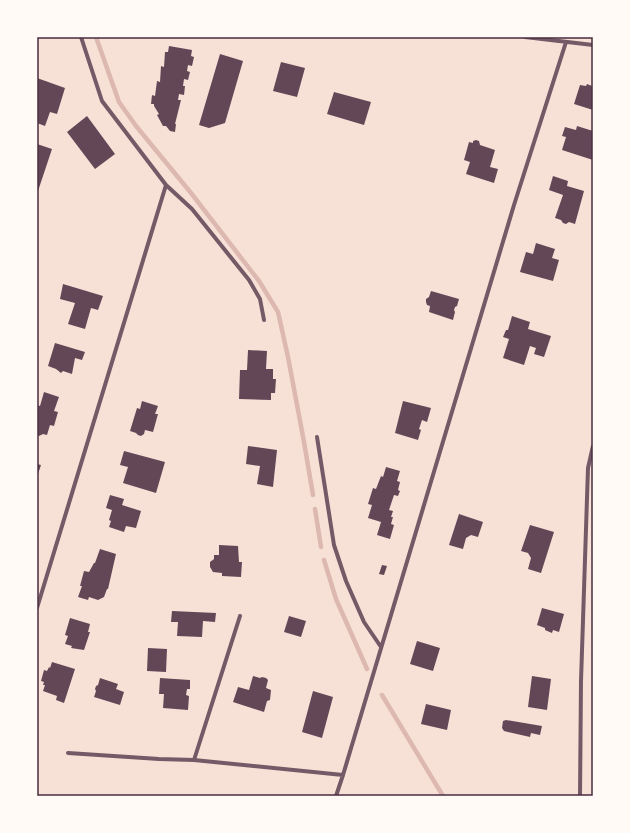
<svg xmlns="http://www.w3.org/2000/svg" width="630" height="833" font-family="'Archivo Narrow',sans-serif">
<rect width="100%" height="100%" fill="#f7e1d7"/>
<g fill="none" stroke-linecap="round" stroke-linejoin="round">
<path stroke="#dcb8b0" stroke-width="4.5" d="M 96,37 L 119,102 L 136,126 L 191,193 L 259,281 L 278,312 L 288,357 L 304,442 L 313,495
M 315,509 L 321,547
M 324,560 L 336,599 L 367,669
M 382,695 L 443,796"/>
</g>
<path fill="#644757" d="M 169,46 L 192,50 L 191,56 L 194,57 L 192,66 L 188,65 L 187,71 L 190,72 L 188,80 L 184,79 L 183,86 L 185,86 L 184,95 L 179,94 L 178,100 L 181,100 L 175,124 L 176,124 L 175,132 L 170,131 L 166,126 L 163,126 L 157,115 L 159,114 L 154,106 L 154,104 L 151,104 L 152,95 L 155,96 L 157,81 L 160,82 L 161,66 L 164,67 L 165,52 L 168,52 Z
M 220,54 L 243,61 L 225,123 L 209,128 L 199,125 Z
M 281,62 L 305,68 L 297,97 L 273,91 Z
M 37,78 L 65,88 L 57,114 L 50,112 L 45,126 L 37,123 Z
M 593,83 L 593,110 L 574,104 L 580,85 L 586,86 L 587,84 L 592,86 Z
M 334,92 L 371,102 L 364,125 L 327,114 Z
M 87,116 L 115,154 L 95,169 L 67,132 Z
M 577,126 L 593,131 L 593,160 L 562,150 L 566,137 L 562,136 L 565,127 L 576,130 Z
M 476,140 L 479,141 L 480,145 L 495,150 L 490,167 L 498,169 L 494,183 L 466,174 L 470,162 L 464,160 L 469,142 L 473,143 L 473,141 Z
M 37,144 L 52,149 L 37,194 Z
M 553,176 L 568,181 L 567,186 L 584,191 L 575,224 L 569,222 L 566,224 L 563,223 L 561,220 L 555,218 L 563,195 L 549,190 Z
M 536,243 L 555,249 L 552,258 L 559,260 L 553,281 L 520,272 L 526,252 L 533,254 Z
M 63,284 L 103,296 L 98,310 L 91,308 L 85,329 L 68,324 L 75,303 L 60,299 Z
M 431,291 L 459,299 L 457,306 L 455,307 L 454,310 L 455,312 L 453,320 L 429,312 L 430,306 L 427,305 L 426,302 L 426,299 L 429,297 Z
M 512,316 L 530,322 L 528,329 L 551,336 L 544,357 L 534,354 L 536,348 L 530,346 L 524,365 L 503,358 L 509,339 L 503,337 L 506,330 L 508,330 Z
M 55,343 L 85,352 L 82,360 L 75,358 L 72,374 L 63,371 L 61,373 L 56,369 L 48,366 Z
M 248,350 L 267,351 L 266,369 L 273,369 L 273,379 L 276,379 L 275,393 L 271,393 L 271,400 L 239,399 L 240,370 L 247,370 Z
M 44,392 L 59,397 L 54,411 L 58,412 L 54,426 L 50,425 L 47,435 L 43,434 L 39,436 L 37,436 L 37,405 L 40,406 Z
M 142,401 L 158,406 L 155,414 L 158,414 L 153,432 L 145,430 L 144,434 L 141,436 L 138,435 L 136,433 L 130,431 L 137,408 L 140,409 Z
M 403,401 L 431,408 L 427,422 L 422,420 L 419,429 L 421,430 L 418,440 L 395,433 Z
M 248,446 L 277,450 L 273,487 L 257,484 L 260,466 L 246,464 Z
M 124,451 L 165,462 L 156,493 L 123,483 L 128,467 L 120,465 Z
M 37,464 L 41,465 L 37,477 Z
M 386,467 L 400,471 L 397,481 L 400,482 L 398,490 L 400,491 L 398,496 L 394,495 L 389,510 L 393,511 L 391,517 L 393,517 L 391,524 L 394,525 L 390,539 L 377,535 L 381,522 L 368,518 L 372,505 L 368,504 L 373,488 L 376,489 L 381,476 L 383,477 Z
M 110,495 L 124,499 L 122,505 L 141,511 L 136,528 L 126,526 L 124,532 L 109,527 L 111,521 L 109,520 L 112,510 L 106,508 Z
M 459,514 L 483,522 L 478,537 L 471,535 L 466,538 L 463,549 L 449,545 Z
M 530,525 L 554,532 L 541,573 L 528,569 L 531,558 L 528,553 L 521,551 Z
M 219,545 L 238,546 L 239,562 L 242,562 L 241,577 L 222,576 L 222,573 L 213,572 L 210,567 L 210,562 L 214,559 L 214,555 L 219,555 Z
M 100,549 L 116,554 L 108,589 L 107,589 L 104,597 L 98,600 L 89,597 L 88,600 L 78,597 L 82,586 L 80,586 L 84,571 L 89,572 L 94,563 L 95,563 Z
M 382,565 L 387,566 L 384,575 L 379,574 Z
M 542,608 L 564,614 L 559,632 L 553,630 L 552,633 L 545,630 L 545,628 L 537,625 Z
M 172,611 L 216,613 L 215,622 L 203,621 L 202,637 L 177,636 L 178,622 L 171,622 Z
M 289,616 L 306,621 L 301,637 L 284,632 Z
M 70,618 L 90,624 L 88,632 L 90,632 L 84,650 L 71,648 L 72,646 L 65,644 L 68,636 L 65,635 Z
M 417,641 L 440,648 L 433,671 L 410,664 Z
M 148,648 L 167,649 L 166,672 L 147,671 Z
M 52,662 L 75,669 L 64,703 L 56,700 L 57,696 L 43,691 L 45,685 L 43,685 L 44,682 L 41,681 L 44,670 L 47,671 L 49,667 L 50,668 Z
M 253,676 L 260,678 L 262,677 L 266,678 L 268,680 L 266,688 L 271,690 L 270,700 L 267,701 L 264,712 L 233,702 L 238,687 L 249,690 Z
M 532,676 L 551,679 L 547,710 L 528,707 Z
M 100,678 L 118,684 L 116,689 L 124,692 L 120,705 L 94,697 L 96,691 L 95,689 L 96,686 L 98,685 Z
M 160,678 L 190,680 L 190,689 L 187,689 L 186,695 L 189,696 L 188,710 L 163,708 L 164,694 L 159,694 Z
M 313,691 L 333,697 L 322,738 L 302,732 Z
M 426,704 L 451,710 L 447,730 L 421,724 Z
M 506,720 L 542,726 L 540,735 L 531,733 L 530,737 L 504,731 L 502,728 L 503,721 Z"/>
<g fill="none" stroke-linecap="round" stroke-linejoin="round">
<path stroke="#755966" stroke-width="4" d="M 525,37 L 593,45
M 166,185 L 192,209 L 249,280 L 260,299 L 264,320
M 317,437 L 334,545 L 346,581 L 364,622 L 381,647
M 37,608 L 166,185 L 102,101 L 81,37
M 240,616 L 194,760 L 343,775 L 514,205 L 566,42
M 68,753 L 159,759 L 194,760
M 336,796 L 343,775
M 580,796 L 581,681 L 588,468 L 593,446"/>
</g>
<rect width="630" height="833" fill="none" stroke="#fffaf5" stroke-width="76"/>
<rect x="38" y="38" width="554" height="757" fill="none" stroke="#4a2c40" stroke-width="1.5"/>
</svg>
